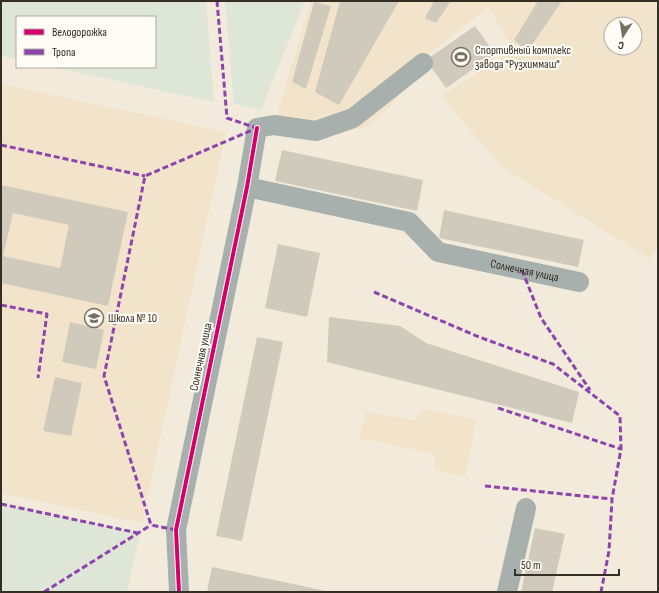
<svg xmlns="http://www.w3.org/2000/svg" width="659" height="593" font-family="'Sofia Sans Condensed',sans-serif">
<rect width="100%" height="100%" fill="#f2eadb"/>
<path fill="#f2e4cb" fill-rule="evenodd" d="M 311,1 L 658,1 L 658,246 L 650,259 L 502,167 L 441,96 L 514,50 L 488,7 L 424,58 L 392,105 L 367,127 L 322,137 L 274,125 ZM 611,24 L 635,24 L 635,48 L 611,48 Z
M 1,84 L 226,132 L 142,523 L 1,493 Z
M 424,409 L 476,420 L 465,477 L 434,469 L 435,454 L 359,438 L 366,412 L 415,420 Z"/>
<path fill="#dee6d7" d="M 1,1 L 206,1 L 214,102 L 53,67 L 155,67 L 155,17 L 17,17 L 17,59 L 1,56 Z
M 225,1 L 305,1 L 261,110 L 234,104 Z
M 1,504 L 140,533 L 127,592 L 1,592 Z"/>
<path fill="#d0cabd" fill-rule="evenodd" d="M 340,1 L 399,1 L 339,105 L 315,92 Z
M 434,1 L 451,1 L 436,23 L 425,18 Z
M 538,1 L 562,1 L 527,52 L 514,40 Z
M 314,2 L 331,6 L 306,89 L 292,82 Z
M 475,26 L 495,54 L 446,88 L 426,60 Z
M 282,150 L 423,180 L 417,211 L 275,181 Z
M 1,185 L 128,212 L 108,306 L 1,283 ZM 13,213 L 69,225 L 60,268 L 3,256 Z
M 444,210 L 584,240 L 578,267 L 439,238 Z
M 278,244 L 320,253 L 307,317 L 265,308 Z
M 329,317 L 400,326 L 426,343 L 579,392 L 572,423 L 327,362 Z
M 70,322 L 104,330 L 96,369 L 62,362 Z
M 257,337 L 283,342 L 242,541 L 216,536 Z
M 55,377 L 82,383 L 71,436 L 43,431 Z
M 535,528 L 565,534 L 552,592 L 521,592 Z
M 212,567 L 326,591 L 326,592 L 207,592 Z"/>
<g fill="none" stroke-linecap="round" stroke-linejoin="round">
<g stroke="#a7b0ad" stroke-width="20">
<path id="s1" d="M 247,187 L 409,222 L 438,252 L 579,282"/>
<path d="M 179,592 L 176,530 L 247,187 L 257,128 L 274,125 L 316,131 L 353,118 L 423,63"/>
<path d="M 507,592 L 526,508"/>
</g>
<path stroke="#8e44ad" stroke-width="3" stroke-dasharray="6 3" stroke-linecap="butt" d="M 217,1 L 227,118 L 257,128
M 1,145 L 145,176
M 522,270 L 541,318 L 590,390
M 374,292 L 479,337 L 553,364 L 620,416 L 621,449 L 612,499 L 609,551 L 601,592
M 1,305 L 47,314 L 38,378
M 498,408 L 621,449
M 485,486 L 612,499
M 1,504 L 138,533
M 176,530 L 151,525 L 104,376 L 145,176 L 257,128
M 44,592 L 151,525"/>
<defs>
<path id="cycleway" d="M 179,592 L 176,530 L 247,187 L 257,128"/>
</defs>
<use href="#cycleway" stroke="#fffcf6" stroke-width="6"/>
<use href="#cycleway" stroke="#d6006c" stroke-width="4"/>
</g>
<defs>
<symbol id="stadium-ring" viewBox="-11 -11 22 22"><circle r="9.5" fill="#fffcf6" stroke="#767064" stroke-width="1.5"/><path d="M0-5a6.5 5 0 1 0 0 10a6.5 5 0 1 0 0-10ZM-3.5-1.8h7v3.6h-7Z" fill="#767064"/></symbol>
<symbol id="school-ring" viewBox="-11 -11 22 22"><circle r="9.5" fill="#fffcf6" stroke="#767064" stroke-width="1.5"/><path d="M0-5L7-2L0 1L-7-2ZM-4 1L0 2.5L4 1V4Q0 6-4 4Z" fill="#767064"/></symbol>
</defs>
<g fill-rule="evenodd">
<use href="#stadium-ring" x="450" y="46" width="22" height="22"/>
<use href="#school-ring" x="83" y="307" width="22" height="22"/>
</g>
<g text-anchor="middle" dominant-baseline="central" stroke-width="4" stroke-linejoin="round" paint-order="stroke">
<g font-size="12" fill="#342e24" stroke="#fffcf6" text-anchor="start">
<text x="475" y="50">Спортивный комплекс<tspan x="475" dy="14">завода "Рузхиммаш"</tspan></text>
<text x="108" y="318">Школа № 10</text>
</g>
<g font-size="12" fill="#342e24" stroke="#fffcf6">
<text stroke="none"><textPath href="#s1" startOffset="296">Солнечная улица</textPath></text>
<text transform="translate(201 357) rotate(-78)">Солнечная улица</text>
</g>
</g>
<rect width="659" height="593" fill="none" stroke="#342e24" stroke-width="4"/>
<rect x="16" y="16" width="140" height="52" fill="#fffcf6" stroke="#aeaaa2"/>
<rect x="24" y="29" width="20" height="6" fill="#d6006c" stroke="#aeaaa2"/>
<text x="52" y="36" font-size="12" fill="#342e24">Велодорожка</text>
<rect x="24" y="49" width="20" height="6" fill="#8e44ad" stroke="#aeaaa2"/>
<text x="52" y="56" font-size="12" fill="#342e24">Тропа</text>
<g transform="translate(623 36) rotate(192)"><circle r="19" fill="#fffcf6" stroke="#aeaaa2"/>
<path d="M0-3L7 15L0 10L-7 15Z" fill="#767064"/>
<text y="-6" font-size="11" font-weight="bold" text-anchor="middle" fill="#342e24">С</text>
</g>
<path d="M515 569v6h104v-6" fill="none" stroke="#342e24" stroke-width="2"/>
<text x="521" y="569" font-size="12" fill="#342e24" stroke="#fffcf6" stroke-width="3" paint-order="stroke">50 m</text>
</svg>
